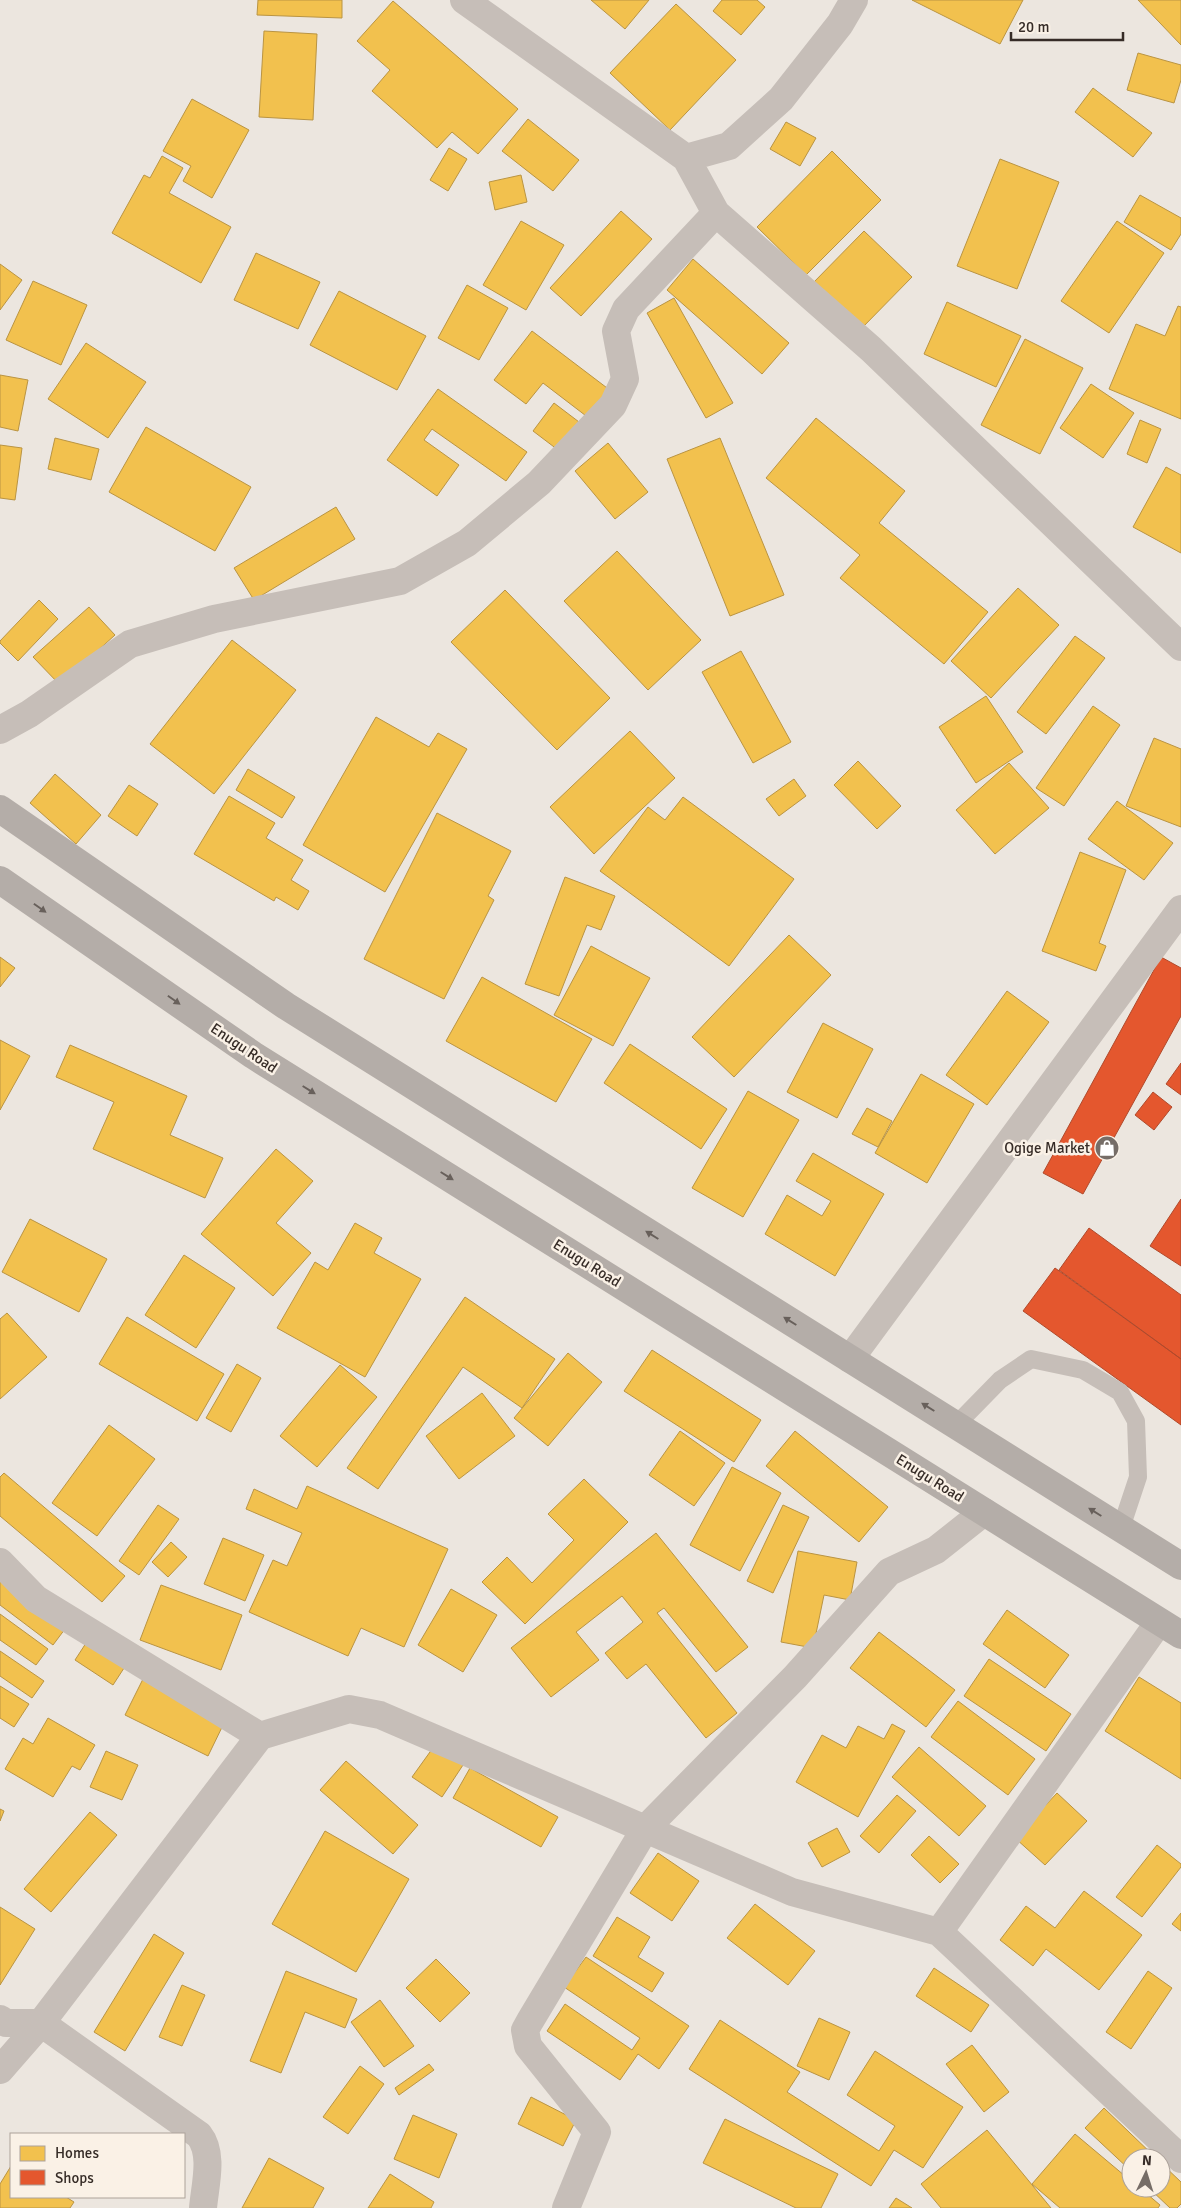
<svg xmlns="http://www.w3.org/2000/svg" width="1181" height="2208" font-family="Signika,sans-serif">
<rect width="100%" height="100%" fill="#ece6df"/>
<path fill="#f2c14e" stroke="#ba9442" d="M 258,0 L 342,0 L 342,18 L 257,15 Z
M 591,0 L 649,0 L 625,29 Z
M 722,0 L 757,0 L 765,7 L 741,35 L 713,11 Z
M 912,0 L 1023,0 L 1000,44 Z
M 1138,0 L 1181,0 L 1181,45 Z
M 393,1 L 518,109 L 478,154 L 452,132 L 437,148 L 372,91 L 390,70 L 357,41 Z
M 676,4 L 736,60 L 670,130 L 610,73 Z
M 264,31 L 317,34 L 313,120 L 259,117 Z
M 1138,53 L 1181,65 L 1181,80 L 1174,103 L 1127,90 Z
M 1093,88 L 1152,133 L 1133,157 L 1075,112 Z
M 192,99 L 249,130 L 212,198 L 183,181 L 191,166 L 163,151 Z
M 528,119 L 579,160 L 553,191 L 502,151 Z
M 786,122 L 816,138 L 800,166 L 770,149 Z
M 449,148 L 467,159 L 448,191 L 430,180 Z
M 832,151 L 881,200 L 806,275 L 757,227 Z
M 162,156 L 183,168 L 169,193 L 231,227 L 201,283 L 112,233 L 144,175 L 150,178 Z
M 1000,159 L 1059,182 L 1017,289 L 957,266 Z
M 521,175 L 527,202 L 495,210 L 489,182 Z
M 1140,195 L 1181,218 L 1181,234 L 1171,250 L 1124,222 Z
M 621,211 L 652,239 L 581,316 L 550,288 Z
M 521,221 L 564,245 L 526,310 L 483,285 Z
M 1117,221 L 1164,253 L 1109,333 L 1061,301 Z
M 864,231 L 912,277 L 860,330 L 812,284 Z
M 256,253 L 320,282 L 298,329 L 234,300 Z
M 693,259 L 789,343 L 762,374 L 667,290 Z
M 0,264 L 22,280 L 0,310 Z
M 33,281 L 87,305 L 61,365 L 6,340 Z
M 467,285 L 508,308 L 479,360 L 438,338 Z
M 339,291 L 426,336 L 397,390 L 310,345 Z
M 674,298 L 733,403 L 706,418 L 647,313 Z
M 947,302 L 1021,336 L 996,387 L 924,354 Z
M 1178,306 L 1181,307 L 1181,419 L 1109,389 L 1136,324 L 1165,336 Z
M 532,331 L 615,394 L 594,422 L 543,383 L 526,404 L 494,380 Z
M 1025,339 L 1083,368 L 1040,454 L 981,425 Z
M 86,343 L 146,382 L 108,438 L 48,399 Z
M 0,375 L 28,380 L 18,431 L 0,427 Z
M 1091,384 L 1134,413 L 1103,458 L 1060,428 Z
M 438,389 L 527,452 L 506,481 L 432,429 L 424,440 L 459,465 L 437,496 L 387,460 Z
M 554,403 L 583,425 L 562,453 L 533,431 Z
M 816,418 L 905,491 L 879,523 L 988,612 L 944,664 L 840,578 L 860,555 L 766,478 Z
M 1140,420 L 1161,429 L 1147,463 L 1127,454 Z
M 146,427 L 251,487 L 215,551 L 109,492 Z
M 55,438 L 99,449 L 91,480 L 48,469 Z
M 720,438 L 784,595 L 730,616 L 667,459 Z
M 608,443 L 648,492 L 615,519 L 575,471 Z
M 0,445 L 22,448 L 15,500 L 0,498 Z
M 1166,467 L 1181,475 L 1181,553 L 1133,527 Z
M 336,507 L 355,539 L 254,600 L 234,568 Z
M 617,551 L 701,640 L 648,690 L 564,601 Z
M 1018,588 L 1059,625 L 991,698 L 951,661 Z
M 505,590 L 610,698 L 557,750 L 451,642 Z
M 39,600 L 58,619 L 18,661 L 0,643 L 0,641 Z
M 89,607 L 115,635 L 60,685 L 33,657 Z
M 1075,636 L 1105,658 L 1046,734 L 1017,712 Z
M 232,640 L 296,690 L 214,794 L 150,744 Z
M 741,651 L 791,742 L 753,763 L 702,672 Z
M 986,696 L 1023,752 L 976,783 L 939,727 Z
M 1093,706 L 1120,725 L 1064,806 L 1036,788 Z
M 376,717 L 429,747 L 438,733 L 467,749 L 385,892 L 303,845 Z
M 630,731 L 675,778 L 594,854 L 550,807 Z
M 1154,738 L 1181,749 L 1181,827 L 1126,806 Z
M 858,761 L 901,806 L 877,829 L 834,785 Z
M 1009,763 L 1049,808 L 995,854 L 956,810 Z
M 248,769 L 295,797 L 282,818 L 236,790 Z
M 55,774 L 101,815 L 76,844 L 30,803 Z
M 794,779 L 806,796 L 779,816 L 766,799 Z
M 129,785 L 158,804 L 137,836 L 108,816 Z
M 229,796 L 275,823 L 266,838 L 303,860 L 291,880 L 309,891 L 298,910 L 276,897 L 274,901 L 194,854 Z
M 683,797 L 794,879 L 729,966 L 600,871 L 648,807 L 665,820 Z
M 1117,801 L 1173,843 L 1144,880 L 1088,839 Z
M 437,813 L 511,851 L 488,896 L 494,900 L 444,999 L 364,959 Z
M 1080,852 L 1126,870 L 1099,943 L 1106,946 L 1096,971 L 1042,951 Z
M 565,877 L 615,896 L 601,930 L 587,925 L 559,996 L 525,984 Z
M 789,935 L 831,975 L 734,1077 L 692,1037 Z
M 591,946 L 650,978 L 613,1046 L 554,1015 Z
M 0,957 L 15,968 L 0,987 Z
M 482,977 L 592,1039 L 556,1102 L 446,1041 Z
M 1007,991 L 1049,1022 L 987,1105 L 946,1075 Z
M 823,1023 L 873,1049 L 837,1118 L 787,1092 Z
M 0,1040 L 30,1056 L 0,1110 Z
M 630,1044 L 727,1109 L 701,1149 L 604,1083 Z
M 70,1045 L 187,1096 L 170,1135 L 223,1158 L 205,1198 L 93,1149 L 114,1102 L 56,1077 Z
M 921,1074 L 974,1104 L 927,1183 L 875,1153 Z
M 748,1091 L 799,1120 L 743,1217 L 692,1188 Z
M 867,1108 L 892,1121 L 878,1147 L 852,1134 Z
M 276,1149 L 313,1181 L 276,1223 L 311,1253 L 273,1296 L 201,1234 Z
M 813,1153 L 884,1194 L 835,1276 L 765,1234 L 787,1195 L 822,1216 L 831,1201 L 796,1181 Z
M 30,1219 L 107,1259 L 79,1312 L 2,1272 Z
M 355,1223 L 382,1238 L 374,1253 L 421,1279 L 365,1377 L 277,1328 L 315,1262 L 328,1270 Z
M 184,1255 L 235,1288 L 196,1348 L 145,1315 Z
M 465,1297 L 555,1359 L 522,1408 L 463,1367 L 378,1489 L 347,1468 Z
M 7,1313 L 47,1357 L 0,1399 L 0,1319 Z
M 127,1317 L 224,1374 L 197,1421 L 99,1364 Z
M 652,1350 L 761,1420 L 734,1462 L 624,1391 Z
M 568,1353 L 602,1382 L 548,1446 L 514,1418 Z
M 237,1364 L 261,1378 L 231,1432 L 206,1418 Z
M 340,1365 L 377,1397 L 317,1467 L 280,1436 Z
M 482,1393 L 515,1436 L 459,1479 L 426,1436 Z
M 109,1425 L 155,1459 L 97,1536 L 52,1503 Z
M 680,1431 L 725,1463 L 694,1506 L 649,1475 Z
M 795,1431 L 888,1507 L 859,1542 L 766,1466 Z
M 732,1467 L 781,1493 L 740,1571 L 690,1545 Z
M 4,1473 L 125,1576 L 102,1602 L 0,1516 L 0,1477 Z
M 584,1479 L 628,1522 L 525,1624 L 482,1582 L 507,1557 L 532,1583 L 574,1540 L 548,1514 Z
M 307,1486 L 448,1549 L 404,1647 L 361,1628 L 348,1656 L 249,1612 L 273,1560 L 287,1566 L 302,1533 L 246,1509 L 254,1489 L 297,1509 Z
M 158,1505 L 179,1519 L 139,1575 L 119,1561 Z
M 783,1505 L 809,1517 L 773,1593 L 747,1581 Z
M 656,1533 L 748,1647 L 716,1672 L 664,1608 L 657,1613 L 737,1713 L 706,1738 L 646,1664 L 627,1679 L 605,1653 L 643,1622 L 622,1596 L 576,1632 L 599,1660 L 551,1697 L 511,1648 Z
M 223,1538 L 264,1555 L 245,1601 L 204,1584 Z
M 171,1542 L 187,1557 L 168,1577 L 152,1562 Z
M 798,1551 L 857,1562 L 850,1600 L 824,1595 L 813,1648 L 781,1642 Z
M 0,1574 L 68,1625 L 53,1645 L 0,1605 Z
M 161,1585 L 242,1615 L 221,1670 L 140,1640 Z
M 451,1589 L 497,1615 L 463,1672 L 418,1645 Z
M 1007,1610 L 1069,1655 L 1045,1688 L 983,1644 Z
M 0,1614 L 48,1649 L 36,1665 L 0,1640 Z
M 879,1632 L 955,1690 L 926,1727 L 850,1668 Z
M 88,1640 L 126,1665 L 113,1685 L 75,1660 Z
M 0,1651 L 44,1681 L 32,1698 L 0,1676 Z
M 989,1659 L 1071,1714 L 1046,1751 L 964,1696 Z
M 144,1677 L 226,1719 L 208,1756 L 125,1715 Z
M 1139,1677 L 1181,1703 L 1181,1779 L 1105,1731 Z
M 0,1686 L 29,1704 L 14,1727 L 0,1718 Z
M 958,1701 L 1035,1759 L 1008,1795 L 931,1737 Z
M 48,1718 L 95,1745 L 80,1770 L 72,1766 L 53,1797 L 5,1769 L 23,1738 L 33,1744 Z
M 892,1724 L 905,1731 L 858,1817 L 796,1782 L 822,1735 L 846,1748 L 858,1726 L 884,1739 Z
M 435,1745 L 463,1765 L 442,1797 L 412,1777 Z
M 919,1747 L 986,1806 L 959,1836 L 892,1777 Z
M 106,1751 L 138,1765 L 122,1800 L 90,1787 Z
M 346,1761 L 418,1825 L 393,1854 L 320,1790 Z
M 470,1768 L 558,1817 L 541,1847 L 453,1798 Z
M 1057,1793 L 1087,1821 L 1045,1865 L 1015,1838 Z
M 897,1795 L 916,1811 L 879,1853 L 860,1836 Z
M 0,1809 L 4,1811 L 0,1821 Z
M 90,1812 L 117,1835 L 51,1912 L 24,1889 Z
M 837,1828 L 850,1852 L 822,1867 L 808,1843 Z
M 325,1831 L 409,1879 L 356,1972 L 272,1924 Z
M 929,1836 L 959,1864 L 940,1883 L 911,1855 Z
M 1157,1845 L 1181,1864 L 1181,1867 L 1142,1917 L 1116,1897 Z
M 658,1853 L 699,1881 L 672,1921 L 630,1893 Z
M 1084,1891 L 1142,1935 L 1099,1990 L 1046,1949 L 1033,1966 L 1000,1940 L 1026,1906 L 1055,1928 Z
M 755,1904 L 815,1951 L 788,1985 L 727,1938 Z
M 0,1907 L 35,1929 L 0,1985 Z
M 1181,1913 L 1181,1931 L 1172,1924 Z
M 617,1917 L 650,1937 L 638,1957 L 664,1973 L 652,1992 L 593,1956 Z
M 154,1934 L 184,1953 L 125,2051 L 94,2032 Z
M 586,1957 L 689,2026 L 659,2069 L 638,2054 L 620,2080 L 547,2031 L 565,2004 L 632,2050 L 640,2038 L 564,1987 Z
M 436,1959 L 470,1993 L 440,2022 L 406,1988 Z
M 934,1968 L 989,2005 L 971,2032 L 916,1996 Z
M 286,1971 L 357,1999 L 345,2028 L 305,2012 L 281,2073 L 250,2061 Z
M 1148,1971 L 1172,1988 L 1131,2049 L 1106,2032 Z
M 182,1985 L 205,1995 L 182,2046 L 159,2037 Z
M 380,2000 L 414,2046 L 384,2067 L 351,2022 Z
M 819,2018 L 850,2032 L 829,2080 L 797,2066 Z
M 720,2020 L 800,2072 L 787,2092 L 879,2151 L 895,2126 L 847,2095 L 875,2051 L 963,2107 L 923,2168 L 894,2150 L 871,2186 L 689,2069 Z
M 972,2045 L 1009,2092 L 984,2112 L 946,2064 Z
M 429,2064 L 434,2070 L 399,2095 L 395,2088 Z
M 360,2066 L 384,2084 L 348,2134 L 323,2117 Z
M 531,2097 L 576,2120 L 563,2146 L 518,2124 Z
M 1104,2108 L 1156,2158 L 1131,2158 L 1131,2171 L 1085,2128 Z
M 413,2115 L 457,2134 L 439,2178 L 394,2159 Z
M 725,2119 L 838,2174 L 821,2208 L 796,2208 L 703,2163 Z
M 987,2130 L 1051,2208 L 941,2208 L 921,2184 Z
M 1075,2134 L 1131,2181 L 1131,2188 L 1140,2188 L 1160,2205 L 1158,2208 L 1060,2208 L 1032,2184 Z
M 269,2158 L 324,2188 L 313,2208 L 242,2208 Z
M 1161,2163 L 1181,2182 L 1181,2204 L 1177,2208 L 1170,2208 L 1149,2188 L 1161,2188 Z
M 11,2166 L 11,2197 L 66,2197 L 74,2202 L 70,2208 L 0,2208 L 0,2184 Z
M 390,2174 L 434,2202 L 431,2208 L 368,2208 Z
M 896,2198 L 912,2208 L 889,2208 Z"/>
<path fill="#e4572e" stroke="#b04a2c" d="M 1161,957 L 1181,968 L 1181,1016 L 1083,1194 L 1043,1173 Z
M 1181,1063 L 1181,1095 L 1166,1084 Z
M 1153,1092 L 1172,1107 L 1154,1130 L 1135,1115 Z
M 1181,1199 L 1181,1266 L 1150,1246 Z
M 1089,1228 L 1181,1295 L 1181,1359 L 1059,1270 Z
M 1055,1268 L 1181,1359 L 1181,1425 L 1023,1311 Z"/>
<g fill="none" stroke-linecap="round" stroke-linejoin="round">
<path stroke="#c6beb8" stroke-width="18" d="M 956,1425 L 1000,1380 L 1031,1359 L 1083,1370 L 1120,1392 L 1136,1421 L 1138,1477 L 1121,1528"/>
<path stroke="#c6beb8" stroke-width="28" d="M 464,0 L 686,158 L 716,213 L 871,349 L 1181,647
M 686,158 L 729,146 L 781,99 L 840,24 L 854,0
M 0,730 L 29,714 L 130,644 L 214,619 L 400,581 L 467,543 L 539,483 L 613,405 L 625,379 L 616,331 L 626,309 L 716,213
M 0,1562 L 36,1599 L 260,1736
M 939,1932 L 1159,1622
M 0,2019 L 6,2023 L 41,2023 L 199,2135 C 214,2154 205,2185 203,2208
M 0,2070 L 41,2023 L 260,1736 L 349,1709 L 380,1715 L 792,1892 L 939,1932 L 1181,2159
M 566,2208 L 597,2132 L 528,2046 L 525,2030 L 530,2021 L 645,1829 L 795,1677 L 889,1572 L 936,1550 L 984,1512"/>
<path stroke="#c6beb8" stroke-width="28" d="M 850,1359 L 1181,909"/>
<path stroke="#b4ada8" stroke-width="28" d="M 0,809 L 286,1006 L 1181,1566
M 0,880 L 253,1055 L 1181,1635"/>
</g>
<defs><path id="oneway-solid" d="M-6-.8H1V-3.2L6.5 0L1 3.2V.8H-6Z" transform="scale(1.25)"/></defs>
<g fill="#68605b">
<use href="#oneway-solid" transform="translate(40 908) rotate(35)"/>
<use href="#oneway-solid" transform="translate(174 1000) rotate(35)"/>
<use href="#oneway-solid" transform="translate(309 1090) rotate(32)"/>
<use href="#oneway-solid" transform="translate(447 1176) rotate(32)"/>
<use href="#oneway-solid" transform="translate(652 1235) rotate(-148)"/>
<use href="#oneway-solid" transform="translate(790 1321) rotate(-148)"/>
<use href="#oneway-solid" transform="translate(928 1407) rotate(-148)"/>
<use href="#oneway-solid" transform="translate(1095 1512) rotate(-148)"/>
</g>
<defs>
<symbol id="shop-disc" viewBox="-11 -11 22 22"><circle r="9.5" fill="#766d67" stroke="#faf1e6"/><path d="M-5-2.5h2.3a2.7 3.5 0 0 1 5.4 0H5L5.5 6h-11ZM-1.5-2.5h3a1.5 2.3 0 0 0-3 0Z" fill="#fff"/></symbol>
</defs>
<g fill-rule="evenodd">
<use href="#shop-disc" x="1093" y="1134" width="28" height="28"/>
</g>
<g text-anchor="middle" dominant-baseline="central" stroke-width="5" stroke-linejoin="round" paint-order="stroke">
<g font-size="15" fill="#362c27" stroke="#faf1e6">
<text transform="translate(244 1048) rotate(34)">Enugu Road</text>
<text transform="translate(587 1263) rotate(32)">Enugu Road</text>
<text transform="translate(930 1478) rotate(32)">Enugu Road</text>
</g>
<g font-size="15" fill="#362c27" stroke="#faf1e6" text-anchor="end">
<text x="1090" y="1148">Ogige Market</text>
</g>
</g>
<rect x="10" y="2133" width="175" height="65" fill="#faf1e6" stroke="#aca29a"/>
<rect x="20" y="2146" width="25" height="15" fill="#f2c14e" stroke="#aca29a"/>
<text x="55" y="2158" font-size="15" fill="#362c27">Homes</text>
<rect x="20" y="2170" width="25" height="15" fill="#e4572e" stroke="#aca29a"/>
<text x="55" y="2183" font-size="15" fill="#362c27">Shops</text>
<g transform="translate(1146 2173) rotate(4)"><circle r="24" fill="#faf1e6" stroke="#aca29a"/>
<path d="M0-4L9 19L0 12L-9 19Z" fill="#766d67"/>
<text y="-8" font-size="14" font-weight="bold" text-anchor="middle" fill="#362c27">N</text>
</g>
<path d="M1011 32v8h112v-8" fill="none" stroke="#362c27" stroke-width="2.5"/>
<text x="1018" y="32" font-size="15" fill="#362c27" stroke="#faf1e6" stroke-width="4" paint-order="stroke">20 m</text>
</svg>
